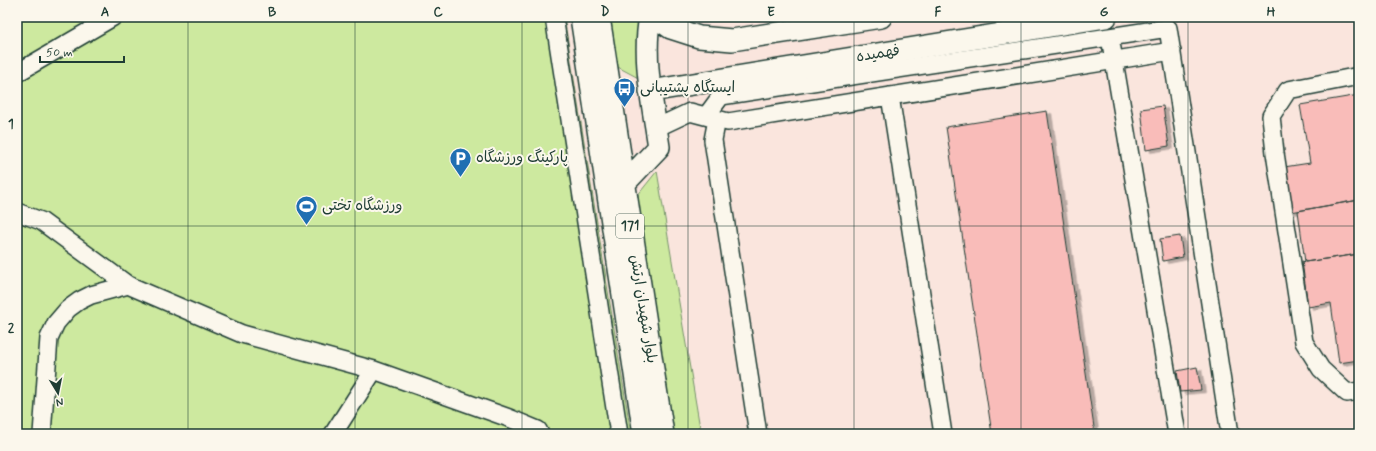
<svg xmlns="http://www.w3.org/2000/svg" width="1376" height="451" font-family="Mynerve,'Playpen Sans Arabic',sans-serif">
<defs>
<filter id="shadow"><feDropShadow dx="4.5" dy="2.5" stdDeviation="0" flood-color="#0004"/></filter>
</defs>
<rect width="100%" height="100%" fill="#fae5dd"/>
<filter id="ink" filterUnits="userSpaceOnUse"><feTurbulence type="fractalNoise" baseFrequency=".025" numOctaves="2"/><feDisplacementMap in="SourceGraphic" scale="8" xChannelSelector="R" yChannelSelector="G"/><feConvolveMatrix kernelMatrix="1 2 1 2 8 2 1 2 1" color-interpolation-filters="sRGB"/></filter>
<g filter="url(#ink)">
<path fill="#cde99f" stroke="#76936a" d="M 17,17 L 564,17 L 631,434 L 17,434 Z
M 605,17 L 644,17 L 644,81 L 614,65 Z
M 657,171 L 701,434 L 674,434 L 637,196 Z"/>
<path fill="#f9bcb9" stroke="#1f3d34" filter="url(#shadow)" d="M 1359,95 L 1359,200 L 1291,212 L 1284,167 L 1310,163 L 1300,105 Z
M 1163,106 L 1169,146 L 1146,150 L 1141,109 Z
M 1047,111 L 1095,434 L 992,434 L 946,127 Z
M 1359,200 L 1359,254 L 1305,262 L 1298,211 Z
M 1180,236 L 1183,257 L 1163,261 L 1160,239 Z
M 1359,254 L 1359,360 L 1339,363 L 1331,303 L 1308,307 L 1302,261 L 1305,262 Z
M 1197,367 L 1201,390 L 1180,392 L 1177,371 Z"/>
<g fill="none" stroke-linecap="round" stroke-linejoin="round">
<defs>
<path id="minor" d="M 554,17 L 619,434
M 1110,37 L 1177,434
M 17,73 L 113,17
M 1359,76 L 1288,90 L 1271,116 L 1275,153 L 1304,342 L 1321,369 L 1347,393 L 1359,391
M 890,96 L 943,434
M 707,115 L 721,96 L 1168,28 L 1230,434
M 717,119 L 713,140 L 758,434
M 656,128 L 690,112 L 728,122 L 1172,51
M 17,212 L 41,221 L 128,285
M 42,434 L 49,338 L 56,323 L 68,309 L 79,301 L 91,295 L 128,285 L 242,334 L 374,370 L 509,418 L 538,430 L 540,434
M 333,434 L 374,370"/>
<path id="major" d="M 581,17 L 644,434
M 599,17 L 663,434
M 655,17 L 671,28 L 699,37 L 732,40 L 881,17
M 650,91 L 1106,17
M 624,184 L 659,147 C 653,106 642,58 650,17"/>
</defs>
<use href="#minor" stroke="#1f3d34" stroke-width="20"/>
<use href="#major" stroke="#1f3d34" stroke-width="24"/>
<use href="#minor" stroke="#fbf7ec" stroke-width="17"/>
<use href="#major" stroke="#fbf7ec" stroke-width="21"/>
</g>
</g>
<path fill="none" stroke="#1f3d34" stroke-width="1" stroke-opacity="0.55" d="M 188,17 L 188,434M 355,17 L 355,434M 522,17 L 522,434M 688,17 L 688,434M 854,17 L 854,434M 1021,17 L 1021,434M 1188,17 L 1188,434M 17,226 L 1359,226"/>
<defs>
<symbol id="bus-pin" viewBox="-11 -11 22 30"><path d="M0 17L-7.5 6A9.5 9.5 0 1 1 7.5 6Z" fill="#1f6fb2" stroke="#fbf7ec"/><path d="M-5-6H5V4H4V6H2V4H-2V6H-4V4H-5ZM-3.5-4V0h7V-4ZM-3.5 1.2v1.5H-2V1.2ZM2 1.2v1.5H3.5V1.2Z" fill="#fff"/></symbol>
<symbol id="parking-pin" viewBox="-11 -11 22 30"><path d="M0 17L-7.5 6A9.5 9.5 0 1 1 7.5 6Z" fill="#1f6fb2" stroke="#fbf7ec"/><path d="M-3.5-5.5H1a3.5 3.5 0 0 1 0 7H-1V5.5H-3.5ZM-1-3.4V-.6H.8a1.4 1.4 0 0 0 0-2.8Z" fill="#fff"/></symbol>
<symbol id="stadium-pin" viewBox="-11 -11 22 30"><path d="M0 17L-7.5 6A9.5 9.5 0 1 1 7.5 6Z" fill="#1f6fb2" stroke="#fbf7ec"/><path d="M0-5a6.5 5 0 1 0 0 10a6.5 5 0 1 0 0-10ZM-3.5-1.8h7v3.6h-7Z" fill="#fff"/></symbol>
</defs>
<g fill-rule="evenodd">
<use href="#bus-pin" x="612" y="76" width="25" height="34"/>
<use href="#parking-pin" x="448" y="146" width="25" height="34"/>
<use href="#stadium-pin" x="294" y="194" width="25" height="34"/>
</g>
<g text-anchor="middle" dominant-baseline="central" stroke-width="4" stroke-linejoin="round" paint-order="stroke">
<rect fill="#fbf7ec" stroke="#61756b" stroke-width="1" x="616" y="214" width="28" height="24" rx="3"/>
<g font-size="14" font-weight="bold" fill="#1f3d34">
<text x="630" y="226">171</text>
</g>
<g font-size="15" fill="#1f3d34" stroke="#fbf7ec">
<text transform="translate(878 54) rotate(-9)">فهمیده</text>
<text transform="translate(643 309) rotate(81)">بلوار شهیدان ارتش</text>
</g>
<g font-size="15" fill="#1f3d34" stroke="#fbf7ec" text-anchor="start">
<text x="640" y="88">ایستگاه پشتیبانی</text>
<text x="476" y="158">پارکینگ ورزشگاه</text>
<text x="322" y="206">ورزشگاه تختی</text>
</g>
</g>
<rect width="1376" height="451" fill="none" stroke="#fbf7ec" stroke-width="44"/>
<g transform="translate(58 393) rotate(170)" stroke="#fbf7ec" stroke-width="3" paint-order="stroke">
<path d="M0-3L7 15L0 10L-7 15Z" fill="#1f3d34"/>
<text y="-6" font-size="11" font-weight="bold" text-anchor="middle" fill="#1f3d34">N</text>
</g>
<path d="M40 56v6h84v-6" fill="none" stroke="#1f3d34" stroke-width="2"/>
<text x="46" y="56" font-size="12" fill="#1f3d34" stroke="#fbf7ec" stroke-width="3" paint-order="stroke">50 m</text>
<rect x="22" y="22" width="1332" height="407" fill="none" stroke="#1f3d34" stroke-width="1.5"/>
<g font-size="13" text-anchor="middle" font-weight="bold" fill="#1f3d34">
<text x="105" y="16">A</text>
<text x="272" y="16">B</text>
<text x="438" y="16">C</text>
<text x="605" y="16">D</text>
<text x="771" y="16">E</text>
<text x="938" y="16">F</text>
<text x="1104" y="16">G</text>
<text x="1271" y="16">H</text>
<text x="11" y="128">1</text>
<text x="11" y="332">2</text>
</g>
</svg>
